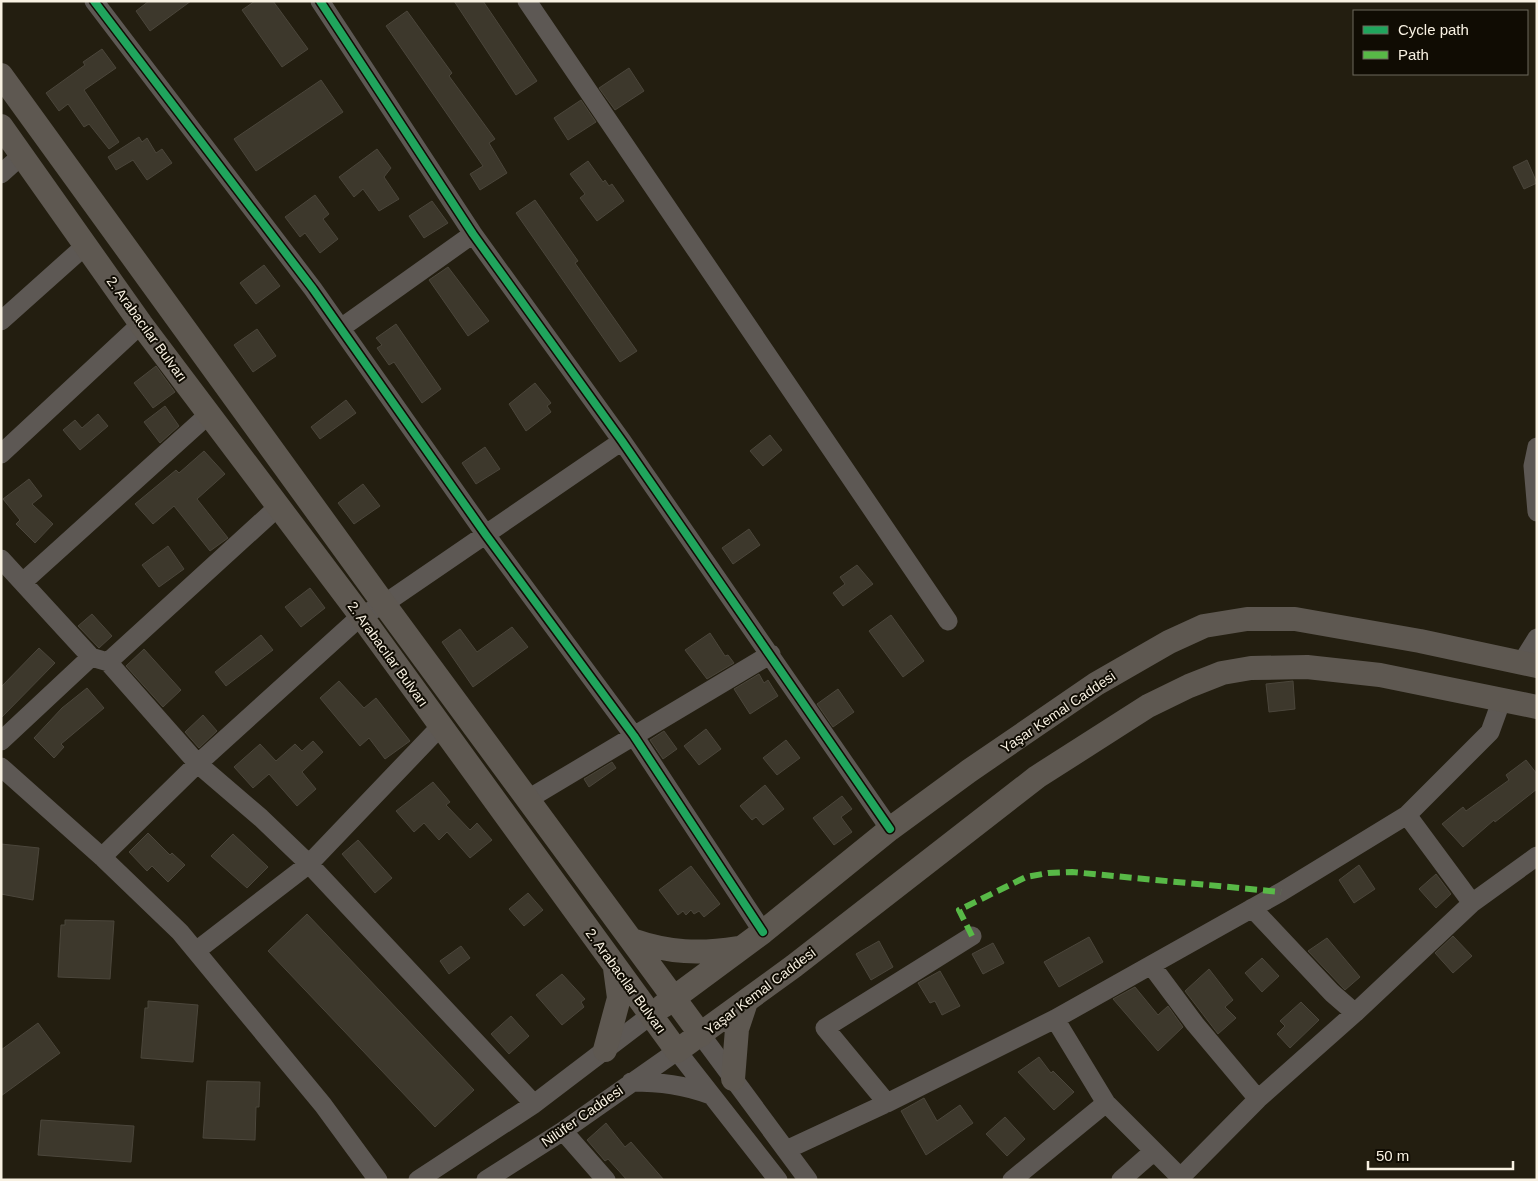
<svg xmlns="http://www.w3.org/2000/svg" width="1538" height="1181" font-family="Helvetica,sans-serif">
<rect width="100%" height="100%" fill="#231e10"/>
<path fill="#3d382c" stroke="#4b463b" d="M 149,1 L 191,1 L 150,31 L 136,11 Z
M 255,1 L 273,1 L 308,49 L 282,67 L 242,10 Z
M 454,1 L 483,1 L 537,81 L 516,95 Z
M 407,11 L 452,73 L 449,76 L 495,139 L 489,143 L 507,173 L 480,190 L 470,174 L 483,166 L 386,26 Z
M 102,49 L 116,68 L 84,90 L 119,142 L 109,149 L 89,124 L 84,127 L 68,104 L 59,111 L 46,93 L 85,65 L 83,62 Z
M 629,68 L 644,91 L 615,110 L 599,88 Z
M 321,80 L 343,112 L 256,171 L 234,139 Z
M 581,100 L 596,122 L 568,140 L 554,118 Z
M 139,137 L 142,142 L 147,138 L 156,153 L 162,149 L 172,163 L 147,180 L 133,160 L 116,170 L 108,157 Z
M 377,149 L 391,168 L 384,177 L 399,199 L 379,211 L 363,189 L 354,197 L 339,177 Z
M 1527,160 L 1537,183 L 1524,189 L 1513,167 Z
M 588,161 L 603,182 L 605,180 L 609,186 L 612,184 L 624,201 L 597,221 L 580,198 L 585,194 L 570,174 Z
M 315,195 L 329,214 L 323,219 L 338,239 L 320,253 L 305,233 L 300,237 L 285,217 Z
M 535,200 L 578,261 L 575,263 L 637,351 L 620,362 L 516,213 Z
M 432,201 L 448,223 L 424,238 L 409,216 Z
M 264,265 L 280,286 L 256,304 L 240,283 Z
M 448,267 L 489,321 L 468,336 L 429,280 Z
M 396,324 L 441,389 L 422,403 L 394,362 L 389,365 L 377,348 L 382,345 L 376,338 Z
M 257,329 L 276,356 L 253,372 L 234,345 Z
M 156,366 L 175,392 L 153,408 L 134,383 Z
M 535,383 L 551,403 L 547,406 L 551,412 L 526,431 L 509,404 Z
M 346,400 L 356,413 L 320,439 L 311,427 Z
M 165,406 L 179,426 L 160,443 L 144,422 Z
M 98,414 L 108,426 L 80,450 L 63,430 L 75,420 L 82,428 Z
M 770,435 L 782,450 L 763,466 L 750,451 Z
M 485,447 L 500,469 L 476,484 L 462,463 Z
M 204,451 L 225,474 L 197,499 L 228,538 L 210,551 L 174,506 L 153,524 L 135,504 L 176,470 L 179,473 Z
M 29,479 L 42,496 L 32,504 L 53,524 L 35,543 L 16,524 L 20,520 L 3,499 Z
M 363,484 L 380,506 L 354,524 L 338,503 Z
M 749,529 L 760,545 L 733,564 L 722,548 Z
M 168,546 L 184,569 L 159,587 L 142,565 Z
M 857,565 L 873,584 L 843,606 L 833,593 L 845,584 L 840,577 Z
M 310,588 L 325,608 L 301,627 L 285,607 Z
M 92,614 L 112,636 L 99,648 L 78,626 Z
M 891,615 L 924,661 L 903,677 L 869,631 Z
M 512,627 L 528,647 L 473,687 L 442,642 L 460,629 L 477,652 Z
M 710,633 L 725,656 L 728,655 L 734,663 L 707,679 L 685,650 Z
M 261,635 L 273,650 L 226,686 L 215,672 Z
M 39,648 L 55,663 L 1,718 L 1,687 Z
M 144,649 L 181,690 L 163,707 L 126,666 Z
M 759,674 L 764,683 L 768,680 L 778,696 L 750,714 L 734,689 Z
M 339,681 L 364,708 L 376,698 L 410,741 L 385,759 L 369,738 L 360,746 L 320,698 Z
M 1293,681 L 1295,709 L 1269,712 L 1266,684 Z
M 87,688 L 104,708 L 61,744 L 64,747 L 54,758 L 34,738 L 62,708 Z
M 838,689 L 854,712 L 833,727 L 817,704 Z
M 203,715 L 217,731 L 199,748 L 185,732 Z
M 706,729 L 721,749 L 699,765 L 684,746 Z
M 664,731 L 677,749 L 663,759 L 650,740 Z
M 786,740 L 800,758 L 777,775 L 763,758 Z
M 313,741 L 323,752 L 302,772 L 316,789 L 297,806 L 269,774 L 253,788 L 234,767 L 260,744 L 276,761 L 295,744 L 302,751 Z
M 1526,760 L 1537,774 L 1537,789 L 1495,822 L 1494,820 L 1463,847 L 1442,824 L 1463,807 L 1466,811 L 1509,780 L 1506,775 Z
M 612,762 L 616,768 L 589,787 L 584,779 Z
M 433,782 L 450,802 L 446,805 L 470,830 L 477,823 L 492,840 L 470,858 L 447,832 L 439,840 L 424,823 L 414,832 L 396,811 Z
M 765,785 L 784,809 L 763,825 L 756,817 L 752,820 L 740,806 Z
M 842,796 L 852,809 L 841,817 L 852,832 L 834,845 L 813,818 Z
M 148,833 L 170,855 L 172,853 L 185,865 L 168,882 L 152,866 L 147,871 L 129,852 Z
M 233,834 L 268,867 L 247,888 L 211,856 Z
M 358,840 L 392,878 L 375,893 L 342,854 Z
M 1,844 L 39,848 L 33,900 L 1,894 Z
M 1359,865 L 1375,889 L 1354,903 L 1339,880 Z
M 691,866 L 720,904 L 704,917 L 699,911 L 694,914 L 691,910 L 686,915 L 683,911 L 678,915 L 659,890 Z
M 1436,874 L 1451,894 L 1436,908 L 1419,889 Z
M 528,893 L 543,910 L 524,926 L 509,909 Z
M 307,914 L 474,1090 L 435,1127 L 268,951 Z
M 65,920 L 114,921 L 110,979 L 58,977 L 61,925 L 65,925 Z
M 1453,936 L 1472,956 L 1453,973 L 1435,953 Z
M 1089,937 L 1103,962 L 1059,987 L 1044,962 Z
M 1327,938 L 1360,977 L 1345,990 L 1308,951 Z
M 879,941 L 893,967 L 871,980 L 856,954 Z
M 993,943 L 1004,963 L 983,974 L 972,954 Z
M 461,946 L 470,958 L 449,974 L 440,961 Z
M 1262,958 L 1279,976 L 1262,992 L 1245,973 Z
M 1209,969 L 1233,1000 L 1225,1007 L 1236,1018 L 1218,1034 L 1185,991 Z
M 940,971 L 960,1006 L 942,1015 L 935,1001 L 930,1003 L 918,983 Z
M 562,974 L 585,999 L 581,1002 L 584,1007 L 562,1025 L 536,995 Z
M 1135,987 L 1158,1015 L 1168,1006 L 1183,1027 L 1158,1051 L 1113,999 Z
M 148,1001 L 198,1005 L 193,1062 L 141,1058 L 145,1008 L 148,1008 Z
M 1301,1002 L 1319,1020 L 1290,1048 L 1277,1034 L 1285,1026 L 1280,1021 Z
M 511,1016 L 529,1036 L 509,1054 L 491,1034 Z
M 38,1023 L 60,1053 L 1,1096 L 1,1050 Z
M 1039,1057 L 1051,1073 L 1053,1071 L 1074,1092 L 1054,1110 L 1018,1072 Z
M 207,1081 L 260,1082 L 259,1107 L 256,1107 L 255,1140 L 203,1138 Z
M 924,1098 L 937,1121 L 960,1105 L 973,1123 L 926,1155 L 901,1111 Z
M 1005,1117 L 1025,1139 L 1007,1156 L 986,1134 Z
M 41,1120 L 134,1126 L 131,1162 L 38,1155 Z
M 606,1123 L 625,1147 L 631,1142 L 664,1180 L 627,1180 L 608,1159 L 605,1161 L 587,1140 Z"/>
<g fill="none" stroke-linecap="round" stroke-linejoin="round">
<path stroke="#5d5854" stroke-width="19" d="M 94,1 L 313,289 L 486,535 L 634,736 L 763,932
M 320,1 L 473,234 L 622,441 L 890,829
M 527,1 L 948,621
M 1,174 L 22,155
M 1,321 L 86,245
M 341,328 L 473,234
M 1537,447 L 1533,466 L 1537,512
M 1,454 L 141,324
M 1,559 L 91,657
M 23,582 L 209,414
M 108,662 L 198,764 L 261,818 L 309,864 L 534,1104
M 1522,662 L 1537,638
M 1,741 L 91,657 L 108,662 L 279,506
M 1,767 L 102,857 L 180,932 L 323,1105 L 378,1180
M 535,795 L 771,654
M 1407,815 L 1472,903
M 102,857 L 193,768 L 361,616 L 384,604 L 622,441
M 1252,908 L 1332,993 L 1355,1013
M 196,951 L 309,864 L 440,727
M 1151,965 L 1195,1024 L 1258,1099
M 1055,1019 L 1106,1103 L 1183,1180
M 701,1035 L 808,1180
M 631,1082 C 661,1082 684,1085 711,1095
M 887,1103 L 825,1028 L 972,936
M 563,1131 L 606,1180
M 786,1150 L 887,1103 L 1055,1019 L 1281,892 L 1407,815 L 1490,732 L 1502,699
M 418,1180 L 534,1104 L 651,1015
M 486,1180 L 563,1131 L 677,1051 L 778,1180
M 1012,1180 L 1106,1103
M 1121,1180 L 1154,1151
M 1178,1180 L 1258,1099 L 1355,1013 L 1472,903 L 1537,856"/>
<path stroke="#5e5851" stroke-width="24" d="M 1,75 L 384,604 L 701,1035
M 1,126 L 141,324 L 361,616 L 677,1051 L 794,966 L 1037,777 L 1148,706 L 1189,686 L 1222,673 L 1251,668 L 1307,667 L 1380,675 L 1537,707
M 632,940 C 669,953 700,954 738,948
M 663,1006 L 763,932 L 890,829 L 969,771 L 1096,684 L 1169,642 L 1204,626 L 1247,619 L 1295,619 L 1420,641 L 1537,666
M 605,1050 L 619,998 L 615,968
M 733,1079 L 737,1029 L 746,1002"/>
<path stroke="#58b947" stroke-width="6" stroke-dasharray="12 6" stroke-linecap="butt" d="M 972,936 L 959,910 L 1026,877 L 1048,873 L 1072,872 L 1281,892"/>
<defs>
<path id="cycleway" d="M 94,1 L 313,289 L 486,535 L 634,736 L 763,932
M 320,1 L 473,234 L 622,441 L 890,829"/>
</defs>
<use href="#cycleway" stroke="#100c03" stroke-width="11"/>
<use href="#cycleway" stroke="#20a55d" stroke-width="8"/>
</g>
<g text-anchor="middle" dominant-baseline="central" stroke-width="4" stroke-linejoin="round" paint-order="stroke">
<g font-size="14" fill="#f8f1e2" stroke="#100c03">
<text transform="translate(147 329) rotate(54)">2. Arabacılar Bulvarı</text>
<text transform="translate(388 654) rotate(54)">2. Arabacılar Bulvarı</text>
<text transform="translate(1058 712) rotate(-34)">Yaşar Kemal Caddesi</text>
<text transform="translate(626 981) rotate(54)">2. Arabacılar Bulvarı</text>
<text transform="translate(760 991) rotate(-37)">Yaşar Kemal Caddesi</text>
<text transform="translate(582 1116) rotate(-35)">Nilüfer Caddesi</text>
</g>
</g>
<rect width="1538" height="1181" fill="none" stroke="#f8f1e2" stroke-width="5"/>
<rect x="1353" y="10" width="175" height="65" fill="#100c03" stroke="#6d685c"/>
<rect x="1363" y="26" width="25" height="8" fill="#20a55d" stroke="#6d685c"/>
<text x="1398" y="35" font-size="15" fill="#f8f1e2">Cycle path</text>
<rect x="1363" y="51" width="25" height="8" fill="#58b947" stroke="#6d685c"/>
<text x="1398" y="60" font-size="15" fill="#f8f1e2">Path</text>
<path d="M1368 1161v8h145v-8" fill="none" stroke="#f8f1e2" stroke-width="2.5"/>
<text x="1376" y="1161" font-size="15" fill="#f8f1e2" stroke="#100c03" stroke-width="4" paint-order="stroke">50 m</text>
</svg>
